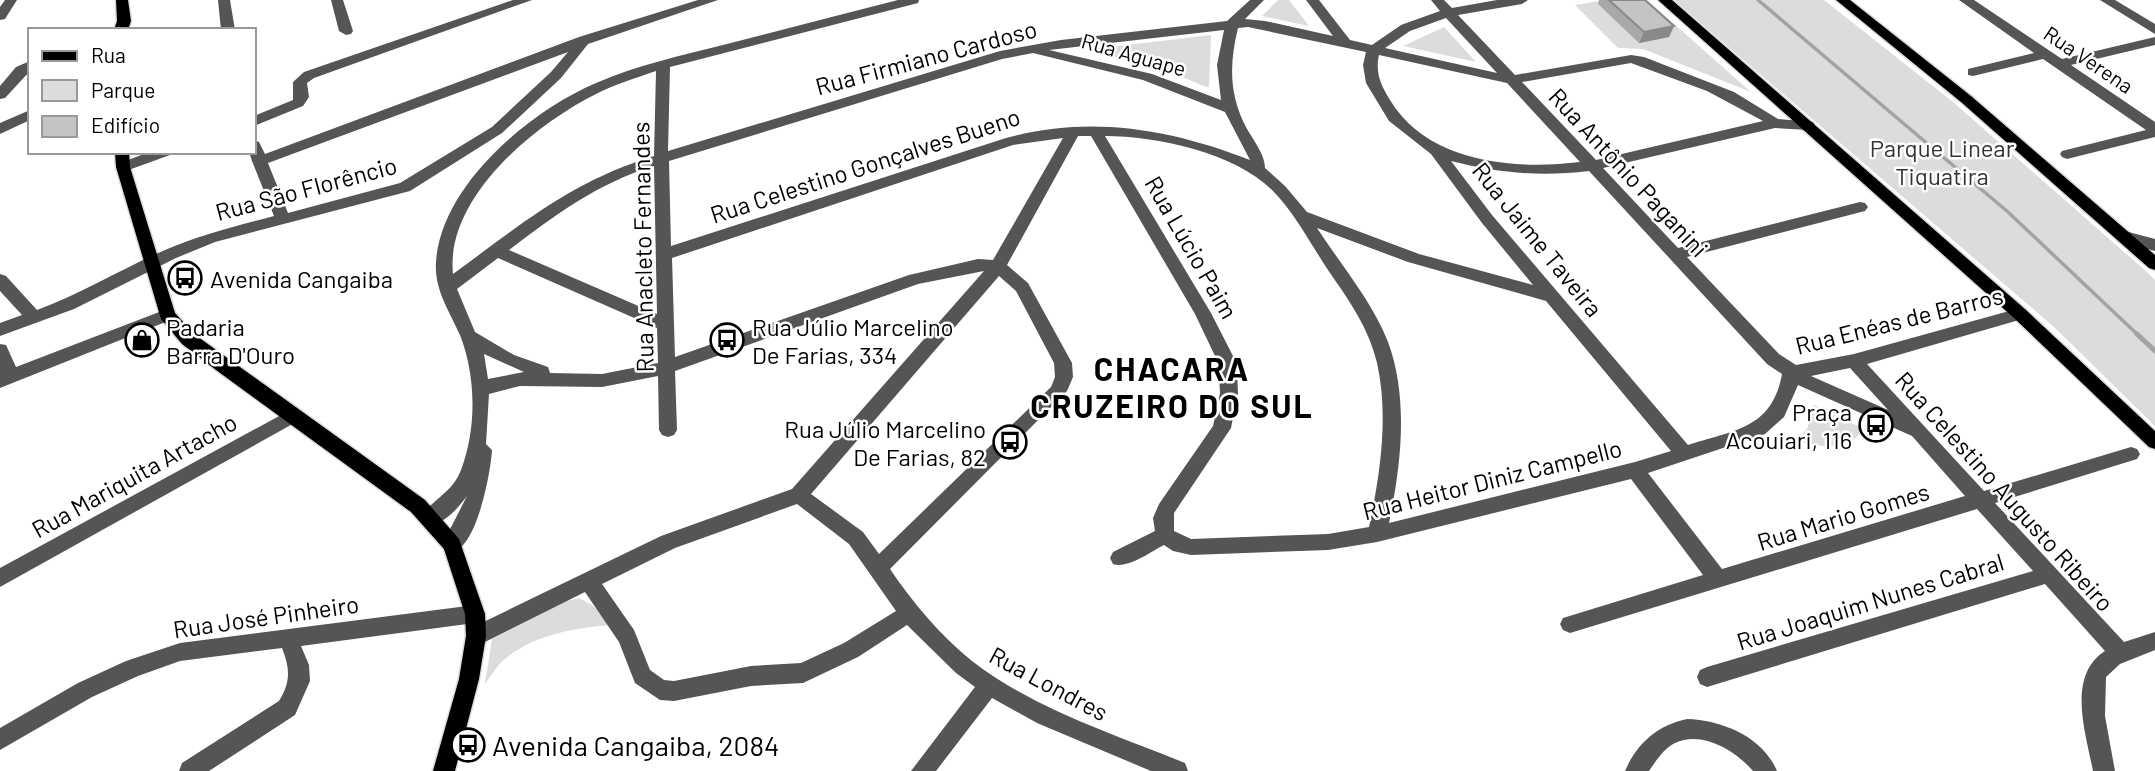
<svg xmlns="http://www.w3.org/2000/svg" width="2155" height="771" font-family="Barlow,sans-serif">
<rect width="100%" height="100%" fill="#fff"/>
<path fill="#dcdcdc" d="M 1278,0 L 1289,0 L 1309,26 L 1262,16 Z
M 1606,0 L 1647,0 L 1751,92 L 1643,49 L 1618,48 L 1575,5 Z
M 1674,0 L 1824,0 L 1953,102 L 2148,273 L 2155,280 L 2155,426 L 2054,327 Z
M 1444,27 L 1476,62 L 1403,46 Z
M 1211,35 L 1209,87 L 1206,87 L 1168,71 L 1086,50 Z
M 1814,405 L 1864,429 C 1847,452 1822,448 1797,440 L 1807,429 Z
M 579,598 L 592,605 L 613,625 C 577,627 533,635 505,659 C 497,665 491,676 485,684 L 492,639 L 567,601 Z"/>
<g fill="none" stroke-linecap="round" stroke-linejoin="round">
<path stroke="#a3a3a3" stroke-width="3.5" d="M 1758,0 L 2008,212 L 2138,335"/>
<path stroke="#a3a3a3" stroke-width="5" d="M 2137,334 L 2155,351"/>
<defs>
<path id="major" d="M 116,0 L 128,0 L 131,21 L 128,30 L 114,30 L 117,21 Z
M 1658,0 L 1672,0 L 2026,310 L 2155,431 L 2155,449 L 2149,447 L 2014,318 Z
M 1836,0 L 1850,0 L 1971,96 L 2155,255 L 2155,270 L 2149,268 L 1961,102 Z
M 115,152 L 129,152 L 130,167 L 175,313 L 194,334 L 425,500 L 459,539 L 485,614 L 486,636 L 479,679 L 455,771 L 433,771 L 459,679 L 466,636 L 465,614 L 444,549 L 411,512 L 216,370 L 182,344 L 161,319 L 116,167 Z"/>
</defs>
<use href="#major" stroke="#dbdbdb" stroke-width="3"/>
<path fill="#555" fill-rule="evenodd" d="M 5,0 L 17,0 L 5,19 L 0,20 L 0,7 Z
M 218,0 L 230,0 L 235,30 L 221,30 Z
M 331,0 L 343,0 L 353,31 L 351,34 L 346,35 L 339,31 Z
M 513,0 L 532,0 L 314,78 L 307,83 L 309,97 L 303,106 L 254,126 L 254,116 L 293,100 L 293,82 L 304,72 Z
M 698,0 L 718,0 L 588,44 L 561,78 L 502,133 L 410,191 L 215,242 L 176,258 L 74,309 L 0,336 L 0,323 L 22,315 L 0,291 L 0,274 L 6,276 L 37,310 C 81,294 121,269 165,250 C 200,235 237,226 274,216 L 252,161 L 249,152 L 254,152 L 254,140 L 259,142 L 265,154 L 579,37 ZM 568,52 L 551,72 L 492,127 L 400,183 L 288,213 L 268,163 Z
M 898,0 L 919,0 L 918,3 L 670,67 L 668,151 L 1000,51 L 1061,40 L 1227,21 L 1250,0 L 1264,0 L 1245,19 L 1265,21 L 1333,36 L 1306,0 L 1319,0 L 1350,40 L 1372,45 L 1401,25 L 1440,11 L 1431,0 L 1444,0 L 1452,8 L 1497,0 L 1528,0 L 1522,4 L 1458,15 L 1515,75 L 1631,55 L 1644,57 L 1734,92 L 1778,119 L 1813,122 L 1815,125 L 1808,130 L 1775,128 L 1603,168 L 1678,248 L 1860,202 L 1865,203 L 1868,207 L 1865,211 L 1687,257 L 1779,354 L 1796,365 L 1854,354 L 2020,308 L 2026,310 L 2028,314 L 2026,318 L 1867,364 L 1984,491 L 2131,447 L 2137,449 L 2140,454 L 2137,459 L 1995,503 L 2124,642 L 2155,632 L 2155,650 L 2120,664 L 2106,677 L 2105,716 L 2115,771 L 2093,771 C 2086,734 2066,676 2105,651 L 2045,584 L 1707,687 L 1700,684 L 1697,677 L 1700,670 L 1707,667 L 2033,571 L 1977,509 L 1570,633 L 1563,630 L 1560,624 L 1563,618 L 1703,575 L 1631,479 L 1377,542 L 1328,550 L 1191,555 L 1173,551 L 1164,545 C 1150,552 1128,569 1113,564 L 1110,558 L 1113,552 L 1155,531 L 1153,518 L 1159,504 L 1213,426 L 1220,393 L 1219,373 L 1215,356 L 1195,314 L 1091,136 L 1078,136 L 1007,265 L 1028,283 L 1072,363 L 1073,377 L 1067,391 L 890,569 C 913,603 940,635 972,661 C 1034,709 1113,734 1185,763 L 1188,771 L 1151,771 L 1037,723 L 992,698 L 936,771 L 911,771 L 975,687 L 956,673 L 907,625 L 858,657 L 803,683 L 751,686 L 674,701 L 660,700 L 635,683 L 619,642 L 585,592 L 483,643 L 476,645 L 469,643 L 466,636 L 469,629 L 661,536 L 792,489 L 984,271 L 918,284 L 675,371 L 677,430 L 674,435 L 668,437 L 662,435 L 659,430 L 658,376 L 602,387 L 520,386 L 489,394 L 486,444 L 492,450 C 491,471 475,562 445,551 L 442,545 L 467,496 C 458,508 441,529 424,524 L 421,518 C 430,500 452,494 461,470 C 477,428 476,376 460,335 C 449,310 434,289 436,262 C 441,185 530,111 596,83 C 637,65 680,56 723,45 C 781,30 839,15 898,0 ZM 1446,18 L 1497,73 L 1385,48 L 1410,31 ZM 1248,27 L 1366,52 L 1363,65 L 1366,83 L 1389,121 L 1431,154 L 1482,223 L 1533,285 L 1419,254 L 1307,212 L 1285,186 L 1265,168 C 1265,155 1254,141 1247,129 C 1229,95 1229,65 1238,28 ZM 1224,30 L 1217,65 L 1221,100 L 1152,74 L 1049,50 ZM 1033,53 L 1143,80 L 1225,112 L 1250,160 C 1170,129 1090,115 1006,138 L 671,246 L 669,161 L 1002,59 ZM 1379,55 L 1507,83 L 1580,162 C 1514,170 1428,163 1390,100 C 1381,85 1375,73 1379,55 ZM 1631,63 L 1707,91 L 1763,121 L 1596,160 L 1522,82 ZM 656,71 L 654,156 C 572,181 520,225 453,274 C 445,198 534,125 596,94 C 615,84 636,78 656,71 ZM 1105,136 C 1157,136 1236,153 1273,191 C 1296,215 1310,243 1328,270 C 1348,299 1369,328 1377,363 C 1389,416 1380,475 1369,527 L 1328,534 L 1191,539 L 1174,531 L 1174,513 L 1231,428 L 1238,393 L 1237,373 L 1233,356 L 1211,313 ZM 1063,138 L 993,260 L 978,259 L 909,275 L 675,357 L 672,258 L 1013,145 ZM 1451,161 C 1498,173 1541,177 1589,171 L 1767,364 L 1782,374 C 1772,429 1734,430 1688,445 L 1492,215 ZM 654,166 L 657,314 L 509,250 C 555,215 598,183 654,166 ZM 1317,228 L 1408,262 L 1546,301 L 1671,451 L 1635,462 L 1389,523 C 1401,466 1409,398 1388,342 C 1372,301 1341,265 1317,228 ZM 498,258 L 657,328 L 658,363 L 602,374 L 550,373 L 548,367 L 514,355 L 475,332 L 457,289 ZM 999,276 L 1016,291 L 1054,363 L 1055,377 L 1051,387 L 879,554 L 863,532 L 811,494 ZM 484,354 L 524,372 L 488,379 ZM 1850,368 L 1888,410 L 1811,376 ZM 1798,385 L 1912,436 L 1965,496 L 1722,569 L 1648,473 L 1765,434 L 1784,417 ZM 797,504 L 849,544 L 896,611 L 844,643 L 801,663 L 751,666 L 674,681 L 664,680 L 650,670 L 634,630 L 602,584 L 675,548 Z
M 1959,0 L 1974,0 L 2062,59 L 2155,37 L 2155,45 L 2071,65 L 2155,122 L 2155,137 L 2067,159 L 2062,157 L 2060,154 L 2062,151 L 2146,130 L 2043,59 L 1973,76 L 1968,75 L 1968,69 L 2034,53 Z
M 2100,0 L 2115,0 L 2155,24 L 2155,34 Z
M 30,61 L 30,71 L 5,98 L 0,99 L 0,86 L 16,67 Z
M 30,110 L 30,120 L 0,134 L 0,123 Z
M 149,152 L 172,152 L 170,155 L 123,172 L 116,167 L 118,164 Z
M 2125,231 L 2155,239 L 2155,251 L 2119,241 L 2117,237 L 2119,233 Z
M 167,309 L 175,315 L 173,319 L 0,388 L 0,344 L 6,345 L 16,367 Z
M 292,409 L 298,411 L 301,416 L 298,421 L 0,587 L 0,568 Z
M 475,605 L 482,608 L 485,614 L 482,620 L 475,623 L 301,646 L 309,665 L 310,681 L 295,715 L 209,771 L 179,771 L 182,763 L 279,701 C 291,682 290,668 282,648 L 180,661 L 138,676 L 92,697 L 0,750 L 0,728 L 78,683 L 126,661 L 180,643 Z
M 1687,719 C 1722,720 1763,737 1777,771 L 1753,771 C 1736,751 1702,730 1675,743 C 1664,748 1656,761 1649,771 L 1625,771 C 1637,743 1658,725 1687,719 Z"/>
<use href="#major" fill="#000" fill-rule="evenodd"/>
</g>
<path fill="#a9a9a9" d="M 1599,0 L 1645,0 L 1674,26 L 1669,37 L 1639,43 L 1598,4 Z"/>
<path fill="#898989" d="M 1674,26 L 1669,37 L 1639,43 L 1644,32 Z"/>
<path fill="#c4c4c4" stroke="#898989" stroke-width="2" d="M 1609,0 L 1645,0 L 1674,26 L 1644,32 Z"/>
<defs>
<symbol id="bus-ring" viewBox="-11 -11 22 22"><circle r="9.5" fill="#fff" stroke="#000" stroke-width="1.5"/><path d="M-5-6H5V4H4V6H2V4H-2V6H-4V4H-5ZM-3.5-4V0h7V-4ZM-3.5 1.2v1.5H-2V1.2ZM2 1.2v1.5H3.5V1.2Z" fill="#000"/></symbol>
<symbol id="shop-ring" viewBox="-11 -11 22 22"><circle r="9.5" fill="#fff" stroke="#000" stroke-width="1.5"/><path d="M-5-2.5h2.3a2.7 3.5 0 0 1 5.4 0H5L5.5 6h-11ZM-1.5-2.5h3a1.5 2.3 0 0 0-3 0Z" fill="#000"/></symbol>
</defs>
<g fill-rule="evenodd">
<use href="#bus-ring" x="166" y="259" width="38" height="38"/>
<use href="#shop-ring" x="123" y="321" width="38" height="38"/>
<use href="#bus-ring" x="708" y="321" width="38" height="38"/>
<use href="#bus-ring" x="1857" y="406" width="38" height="38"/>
<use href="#bus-ring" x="991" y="423" width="38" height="38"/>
<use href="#bus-ring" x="449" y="726" width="38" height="38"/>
</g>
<g text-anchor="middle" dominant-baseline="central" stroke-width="5" stroke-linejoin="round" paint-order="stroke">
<g font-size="21" fill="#000" stroke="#fff">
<text transform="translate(1134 54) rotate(16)">Rua Aguape</text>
<text transform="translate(2089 59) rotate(34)">Rua Verena</text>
</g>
<g font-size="24" fill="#000" stroke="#fff">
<text transform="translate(926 57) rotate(-15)">Rua Firmiano Cardoso</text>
<text transform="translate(865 165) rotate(-18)">Rua Celestino Gonçalves Bueno</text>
<text transform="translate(1629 172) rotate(47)">Rua Antônio Paganini</text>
<text transform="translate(306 188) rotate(-15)">Rua São Florêncio</text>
<text transform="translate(1538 239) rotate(51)">Rua Jaime Taveira</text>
<text transform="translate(642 247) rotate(-91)">Rua Anacleto Fernandes</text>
<text transform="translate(1192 247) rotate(60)">Rua Lúcio Paim</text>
<text transform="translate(1899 320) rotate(-14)">Rua Enéas de Barros</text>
<text transform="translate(134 475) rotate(-29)">Rua Mariquita Artacho</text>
<text transform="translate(1492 479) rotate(-14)">Rua Heitor Diniz Campello</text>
<text transform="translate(2005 491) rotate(48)">Rua Celestino Augusto Ribeiro</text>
<text transform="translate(1843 516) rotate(-17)">Rua Mario Gomes</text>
<text transform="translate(1870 601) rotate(-17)">Rua Joaquim Nunes Cabral</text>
<text transform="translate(266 616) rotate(-8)">Rua José Pinheiro</text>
<text transform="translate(1049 683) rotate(28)">Rua Londres</text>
</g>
<g font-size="24" fill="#333" stroke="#fff">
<text x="1942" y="147">Parque Linear<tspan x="1942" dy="28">Tiquatira</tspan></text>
</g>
<g font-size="24" fill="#000" stroke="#fff" text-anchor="start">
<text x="210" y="278">Avenida Cangaiba</text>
<text x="166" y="326">Padaria<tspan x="166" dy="28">Barra D'Ouro</tspan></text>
<text x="752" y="326">Rua Júlio Marcelino<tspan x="752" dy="28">De Farias, 334</tspan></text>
<text x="1852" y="411" text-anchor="end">Praça<tspan x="1852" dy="28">Acouiari, 116</tspan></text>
<text x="986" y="428" text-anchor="end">Rua Júlio Marcelino<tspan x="986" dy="28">De Farias, 82</tspan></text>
</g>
<g font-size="28" fill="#000" stroke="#fff" text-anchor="start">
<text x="492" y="745">Avenida Cangaiba, 2084</text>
</g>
<g font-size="32" font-weight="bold" letter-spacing="2" fill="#000" stroke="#fff">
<text x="1172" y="368">CHACARA<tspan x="1172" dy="37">CRUZEIRO DO SUL</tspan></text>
</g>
</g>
<rect x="28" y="28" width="228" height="126" fill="#ffffff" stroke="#999999" stroke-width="2"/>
<rect x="42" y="51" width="35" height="10" fill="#000000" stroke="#999999" stroke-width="2"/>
<text x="91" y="63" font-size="21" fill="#000000">Rua</text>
<rect x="42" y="80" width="35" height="21" fill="#dcdcdc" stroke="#999999" stroke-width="2"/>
<text x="91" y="98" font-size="21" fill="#000000">Parque</text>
<rect x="42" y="116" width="35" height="21" fill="#c4c4c4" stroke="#999999" stroke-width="2"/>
<text x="91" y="133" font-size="21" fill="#000000">Edifício</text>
</svg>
